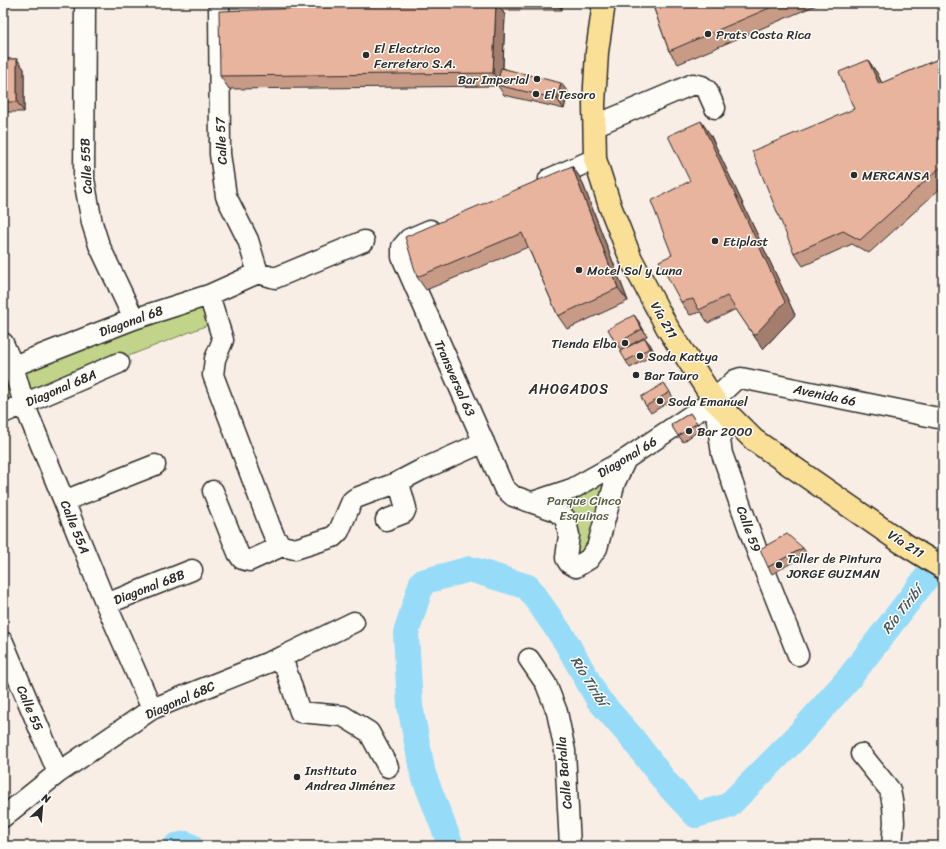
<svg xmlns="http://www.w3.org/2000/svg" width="946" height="849" font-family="Sriracha,sans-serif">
<rect width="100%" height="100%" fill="#f9eee5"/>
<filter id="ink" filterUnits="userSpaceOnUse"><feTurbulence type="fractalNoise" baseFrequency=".025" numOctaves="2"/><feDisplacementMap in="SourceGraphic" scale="8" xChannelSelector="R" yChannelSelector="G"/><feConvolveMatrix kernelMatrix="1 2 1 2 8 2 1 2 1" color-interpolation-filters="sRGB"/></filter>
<g filter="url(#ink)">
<path fill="#c1d489" stroke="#76805a" d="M 204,302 L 213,323 L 3,405 L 3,378 Z
M 614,471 L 593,547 L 579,562 L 553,501 Z"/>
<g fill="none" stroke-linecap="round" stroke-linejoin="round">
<path stroke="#96dcf8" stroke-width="26" d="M 176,846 L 186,844 L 190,846
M 451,846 L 423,774 L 410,706 L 406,633 L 422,582 L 470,569 L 528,587 L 565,640 L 598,699 L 632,738 L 667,784 L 696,815 L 728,806 L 794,740 L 850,677 L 933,569"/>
<defs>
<path id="minor" d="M 85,3 L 84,179 L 92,223 L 99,245 L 134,319
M 219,3 L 220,154 L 226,196 L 248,240 L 258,273
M 594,126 L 693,84 L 702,86 L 707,90 L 715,108
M 549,179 L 595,159
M 430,230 L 409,239 L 402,247 L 402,257 L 504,488 L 513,496 L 554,510 L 565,518 L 569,535 L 566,558 L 569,563 L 576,567 L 589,559 L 597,548 L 615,482 L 626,459
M 258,273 L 275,278 L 364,241
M 209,295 L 223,340 L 215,359 L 213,375 L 270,526 L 275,538 L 282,546 L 295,549 L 333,537 L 339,531 L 352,501 L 356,498 L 396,483 L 400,487 L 406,508 L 404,513 L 386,520
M 3,343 L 13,366 L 24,404 L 64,501 L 106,604 L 152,709
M 3,370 L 134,319 L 209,295 L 258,273
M 714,400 L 722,454 L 757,551 L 798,655
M 3,413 L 119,363
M 396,483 L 421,470 L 484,442
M 213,491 L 238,553 L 242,559 L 249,561 L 282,546
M 64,501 L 155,465
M 533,502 L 572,489 L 626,459 L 714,400 L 735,380 L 741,378 L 943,419
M 106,604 L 192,570
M 3,642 L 58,773
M 282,657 L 300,712 L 343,716 L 369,732 L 388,767
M 529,659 L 546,684 L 557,712 L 565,751 L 570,846
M 861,754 L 890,790 L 893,806 L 894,822 L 892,846
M 3,817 L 58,773 L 152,709 L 282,657 L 354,622"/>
<path id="major" d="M 604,3 L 597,52 L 594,104 L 595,159 L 610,206 L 631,259 L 667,327 L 714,400 L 754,440 L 901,542 L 943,568"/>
</defs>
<use href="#minor" stroke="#2b2b2b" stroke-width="23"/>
<use href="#major" stroke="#2b2b2b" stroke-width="25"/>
<use href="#minor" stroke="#fdfcf7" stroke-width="20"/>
<use href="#major" stroke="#fadf96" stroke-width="22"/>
</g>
<path fill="#c89b87" stroke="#2b2b2b" d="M 3,3 L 8,15 L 3,15 Z
M 454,3 L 562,3 L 562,10 L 502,10 L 505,15 L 503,68 L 568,92 L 564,109 L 504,95 L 498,86 L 229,89 L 220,76 Z
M 652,3 L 821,3 L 678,64 L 669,51 Z
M 3,26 L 6,29 L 5,59 L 17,59 L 24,69 L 24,112 L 3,112 Z
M 943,57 L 943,186 L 869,253 L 852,244 L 803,266 L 794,253 L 854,109 L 868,60 L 877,73 L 882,83 Z
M 710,134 L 795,315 L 763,349 L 736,309 L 708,323 L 701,312 L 690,315 L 681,302 L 672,255 L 690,181 Z
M 572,166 L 581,179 L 628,301 L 567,329 L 558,316 L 528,247 L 426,290 L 417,277 Z
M 634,315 L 639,322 L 647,336 L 621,350 L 616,344 Z
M 650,344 L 655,354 L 630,368 L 626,361 Z
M 664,383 L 674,399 L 651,413 L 646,406 Z
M 690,413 L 701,429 L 683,442 L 671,425 Z
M 803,548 L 807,554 L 772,574 L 768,567 Z"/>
<path fill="#a37e6e" stroke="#2b2b2b" d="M 4,3 L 8,3 L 8,15 L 4,8 Z
M 496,3 L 497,3 L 505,15 L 502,86 L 493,73 Z
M 557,3 L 562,3 L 562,10 Z
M 3,26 L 6,29 L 5,62 L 3,60 Z
M 17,59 L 24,69 L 24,112 L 17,102 Z
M 868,60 L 877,73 L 888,97 L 879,84 Z
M 561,83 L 568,92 L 564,109 L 557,99 Z
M 701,121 L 710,134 L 795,315 L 763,349 L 754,336 Z
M 572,166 L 581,179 L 628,301 L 618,288 Z
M 634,315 L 639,322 L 647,336 L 642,329 Z
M 645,338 L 650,344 L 655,354 L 650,348 Z"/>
<path fill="#e9b49d" stroke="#2b2b2b" d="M 463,3 L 496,3 L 493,73 L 220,76 L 219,11 Z
M 652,3 L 781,3 L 669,51 Z
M 943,57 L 943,165 L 860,240 L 843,231 L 794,253 L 752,151 L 854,109 L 839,72 L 868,60 L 879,84 Z
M 3,59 L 17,59 L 17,102 L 3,102 Z
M 501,68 L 561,83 L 557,99 L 497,85 Z
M 701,121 L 785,302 L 754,336 L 727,296 L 699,310 L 693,299 L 681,302 L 659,261 L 672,255 L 651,201 L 690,181 L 668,136 Z
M 572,166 L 618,288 L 558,316 L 522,233 L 417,277 L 405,237 Z
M 634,315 L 642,329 L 616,344 L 608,329 Z
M 645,338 L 650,348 L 626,361 L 620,351 Z
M 664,383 L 670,392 L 646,406 L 641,397 Z
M 690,413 L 697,423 L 678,436 L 671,425 Z
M 787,534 L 803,548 L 768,567 L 760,549 Z"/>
</g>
<g fill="#2b2b2b" stroke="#fdfcf7" stroke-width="1.5">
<circle cx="708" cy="34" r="4"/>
<circle cx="366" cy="55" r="4"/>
<circle cx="537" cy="79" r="4"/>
<circle cx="536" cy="94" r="4"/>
<circle cx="854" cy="175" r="4"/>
<circle cx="715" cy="241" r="4"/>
<circle cx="579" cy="270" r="4"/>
<circle cx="625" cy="343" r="4"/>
<circle cx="640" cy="356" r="4"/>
<circle cx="636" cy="375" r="4"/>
<circle cx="660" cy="401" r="4"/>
<circle cx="689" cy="431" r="4"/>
<circle cx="779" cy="565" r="4"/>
<circle cx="297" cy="777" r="4"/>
</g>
<g text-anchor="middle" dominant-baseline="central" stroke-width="3" stroke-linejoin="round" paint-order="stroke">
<g font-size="13" fill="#2b2b2b" stroke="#fdfcf7" text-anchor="start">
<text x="716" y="34">Prats Costa Rica</text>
<text x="374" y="48">El Electrico<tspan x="374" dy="15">Ferretero S.A.</tspan></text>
<text x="529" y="79" text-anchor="end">Bar Imperial</text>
<text x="544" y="94">El Tesoro</text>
<text x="862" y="175">MERCANSA</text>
<text x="723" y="241">Etiplast</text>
<text x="587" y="270">Motel Sol y Luna</text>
<text x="617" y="343" text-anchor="end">Tienda Elba</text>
<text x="648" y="356">Soda Kattya</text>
<text x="644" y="375">Bar Tauro</text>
<text x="668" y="401">Soda Emanuel</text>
<text x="697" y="431">Bar 2000</text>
<text x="787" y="558">Taller de Pintura<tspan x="787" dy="15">JORGE GUZMAN</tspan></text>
<text x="305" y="770">Instituto<tspan x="305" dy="15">Andrea Jiménez</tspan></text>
</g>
<g font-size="13" fill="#2b2b2b" stroke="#fdfcf7">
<text transform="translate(221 141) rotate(-93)">Calle 57</text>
<text transform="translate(86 166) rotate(-93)">Calle 55B</text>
<text transform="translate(664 320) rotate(60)">Vía 211</text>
<text transform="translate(131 321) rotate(-20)">Diagonal 68</text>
<text transform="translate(455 378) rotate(66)">Transversal 63</text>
<text transform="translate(61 388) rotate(-23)">Diagonal 68A</text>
<text transform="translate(825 395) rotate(12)">Avenida 66</text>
<text transform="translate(627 457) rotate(-31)">Diagonal 66</text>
<text transform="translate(75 527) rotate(68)">Calle 55A</text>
<text transform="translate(749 529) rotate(70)">Calle 59</text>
<text transform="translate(906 544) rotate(33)">Vía 211</text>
<text transform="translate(149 587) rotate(-21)">Diagonal 68B</text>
<text transform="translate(180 700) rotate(-24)">Diagonal 68C</text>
<text transform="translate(30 708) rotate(67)">Calle 55</text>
<text transform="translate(564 773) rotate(-95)">Calle Batalla</text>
</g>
<g font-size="13" fill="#585e47" stroke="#fdfcf7">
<text x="584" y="500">Parque Cinco<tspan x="584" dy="15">Esquinas</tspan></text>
</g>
<g font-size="14" letter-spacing="1" fill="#2b2b2b" stroke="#fdfcf7">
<text x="569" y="389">AHOGADOS</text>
</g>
<g font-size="14" font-style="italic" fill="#46575e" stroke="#fdfcf7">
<text transform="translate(902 610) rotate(-52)">Río Tiribí</text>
<text transform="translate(589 681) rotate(58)">Río Tiribí</text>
</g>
</g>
<rect width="946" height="849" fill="none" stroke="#fdfcf7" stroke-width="16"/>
<rect x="8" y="8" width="930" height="833" fill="none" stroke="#2b2b2b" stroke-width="1.5" filter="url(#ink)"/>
<g transform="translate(42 807) rotate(26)" stroke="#fdfcf7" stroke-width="3" paint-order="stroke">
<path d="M0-3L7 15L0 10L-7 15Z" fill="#2b2b2b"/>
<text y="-6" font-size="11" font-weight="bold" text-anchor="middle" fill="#2b2b2b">N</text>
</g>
</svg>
